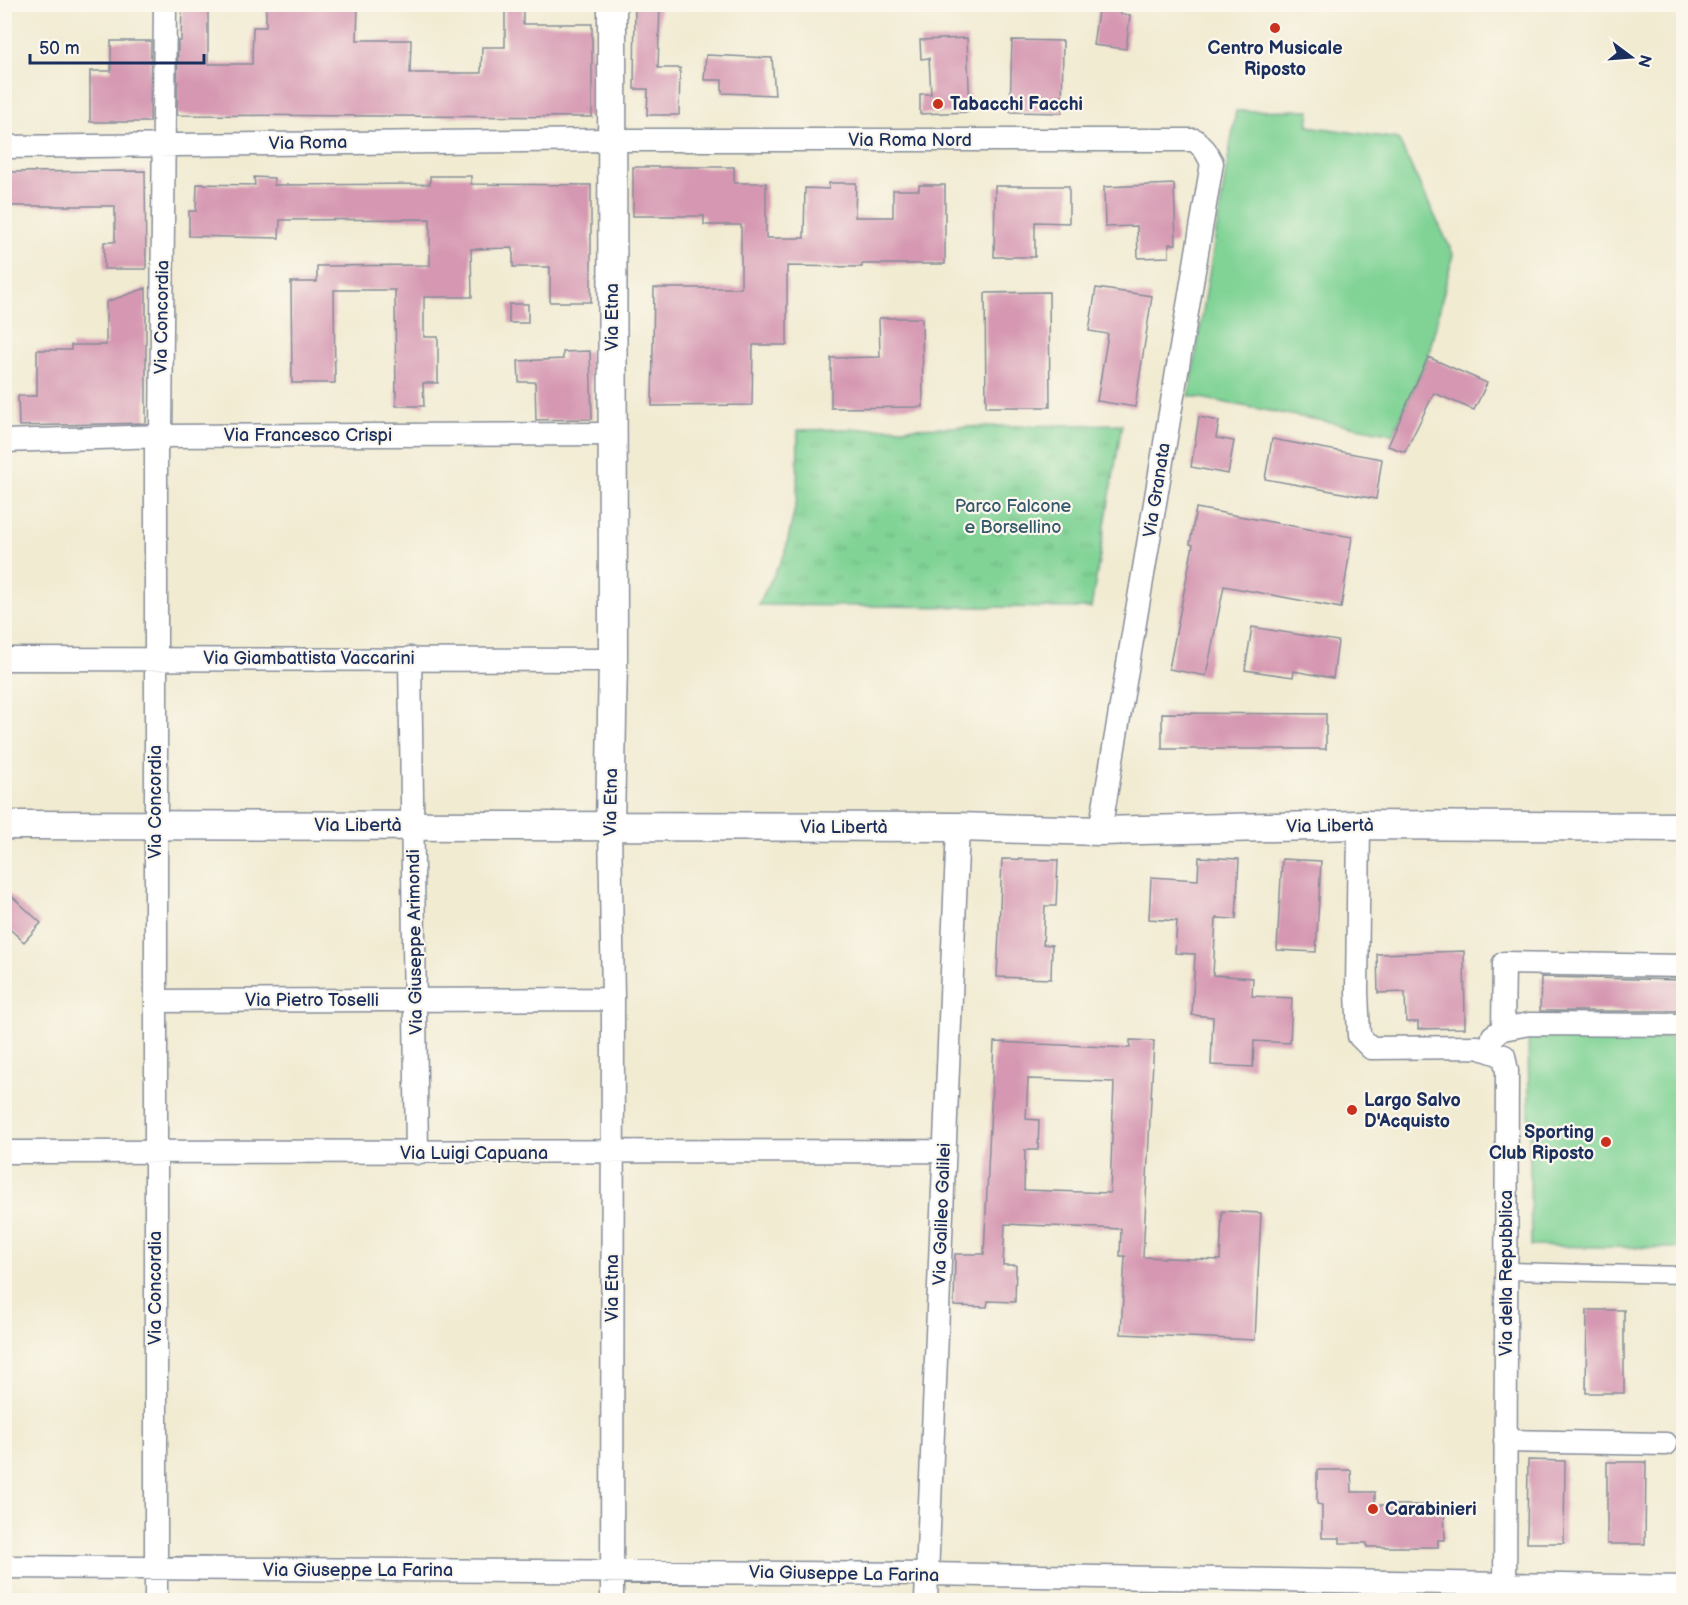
<svg xmlns="http://www.w3.org/2000/svg" width="1688" height="1605" font-family="'Balsamiq Sans',sans-serif">
<defs>
<pattern id="park-tufts" width="24" height="20" patternUnits="userSpaceOnUse" patternTransform="scale(1.5)"><rect width="24" height="20" fill="#80d395"/><path d="M3 7l-1-3M5 7V3M7 7l1-3M15 17l-1-3M17 17v-4M19 17l1-3" fill="none" stroke="#6eb583"/></pattern>
</defs>
<rect width="100%" height="100%" fill="#fbf7ec"/>
<filter id="ink" filterUnits="userSpaceOnUse"><feTurbulence type="fractalNoise" baseFrequency=".0167" numOctaves="2"/><feDisplacementMap in="SourceGraphic" scale="12" xChannelSelector="R" yChannelSelector="G"/><feConvolveMatrix kernelMatrix="1 2 1 2 8 2 1 2 1" color-interpolation-filters="sRGB"/></filter>
<filter id="wash" filterUnits="userSpaceOnUse"><feTurbulence type="fractalNoise" baseFrequency=".008" numOctaves="4" result="noise"/><feDisplacementMap in="SourceGraphic" scale="24" xChannelSelector="R" yChannelSelector="G"/><feGaussianBlur stdDeviation="1.35" result="paint"/><feColorMatrix in="noise" values="0 0 0 0 0 0 0 0 0 0 0 0 0 0 0 0 0 1.4 0 .05"/><feComposite in="paint" operator="in"/></filter>
<g filter="url(#wash)">
<rect width="100%" height="100%" fill="#f1ebd2"/>
<path fill="#80d395" stroke="#4e817a" stroke-width="1.5" d="M 1310,110 L 1308,126 L 1398,139 L 1453,254 L 1428,357 L 1393,434 L 1189,396 L 1236,111 Z
M 1528,1036 L 1683,1038 L 1683,1248 L 1531,1246 Z"/>
<path fill="url(#park-tufts)" stroke="#4e817a" stroke-width="1.5" d="M 1122,424 L 1091,608 L 758,605 L 785,553 L 797,499 L 798,430 Z"/>
<g id="blocks">
<path fill="#d597b1" fill-rule="evenodd" d="M 182,4 L 208,4 L 208,64 L 252,64 L 253,27 L 266,27 L 266,4 L 358,4 L 357,40 L 411,40 L 410,73 L 481,73 L 482,47 L 505,47 L 505,4 L 523,4 L 523,24 L 592,24 L 592,117 L 177,115 L 178,41 L 181,41 Z
M 635,4 L 660,4 L 658,68 L 680,68 L 679,115 L 647,115 L 648,89 L 634,89 Z
M 1099,4 L 1121,4 L 1120,14 L 1130,15 L 1126,49 L 1093,45 Z
M 967,38 L 970,112 L 920,114 L 920,94 L 931,94 L 929,58 L 921,59 L 920,40 Z
M 1012,40 L 1063,41 L 1062,113 L 1010,112 Z
M 111,41 L 151,41 L 150,122 L 90,122 L 90,71 L 111,71 Z
M 706,55 L 772,58 L 775,95 L 722,93 L 722,80 L 704,80 Z
M 633,167 L 734,167 L 734,183 L 766,183 L 766,238 L 804,238 L 805,188 L 829,189 L 829,183 L 856,183 L 855,217 L 893,217 L 893,190 L 919,190 L 919,185 L 945,185 L 945,264 L 862,264 L 862,267 L 787,266 L 787,345 L 753,345 L 752,405 L 652,406 L 654,288 L 741,288 L 741,225 L 704,225 L 704,216 L 633,216 Z
M 145,171 L 146,269 L 104,269 L 104,242 L 115,242 L 115,206 L 4,206 L 4,172 Z
M 430,176 L 471,176 L 471,184 L 591,185 L 591,302 L 550,302 L 550,267 L 513,267 L 513,248 L 471,249 L 472,297 L 424,297 L 424,337 L 438,337 L 438,383 L 423,383 L 424,406 L 396,406 L 395,290 L 334,290 L 335,383 L 292,383 L 291,282 L 317,282 L 317,266 L 430,265 L 430,219 L 280,220 L 279,238 L 189,236 L 189,211 L 196,211 L 197,184 L 255,185 L 254,177 L 274,178 L 274,185 L 430,184 Z
M 1174,184 L 1176,244 L 1169,244 L 1169,257 L 1138,258 L 1137,226 L 1105,227 L 1104,187 Z
M 995,186 L 1069,186 L 1069,223 L 1035,222 L 1035,257 L 994,257 Z
M 146,288 L 146,423 L 19,426 L 18,396 L 37,396 L 37,350 L 71,350 L 71,345 L 106,345 L 106,302 Z
M 1096,288 L 1152,296 L 1135,407 L 1097,401 L 1108,334 L 1089,331 Z
M 1049,292 L 1050,407 L 986,407 L 985,293 Z
M 509,304 L 528,304 L 528,323 L 509,323 Z
M 879,318 L 922,318 L 923,407 L 831,408 L 831,358 L 880,357 Z
M 590,351 L 592,419 L 536,420 L 535,382 L 519,382 L 518,361 L 563,359 L 563,352 Z
M 1428,357 L 1487,383 L 1474,410 L 1434,393 L 1405,452 L 1388,446 Z
M 1199,417 L 1219,421 L 1216,438 L 1234,441 L 1228,474 L 1191,467 Z
M 1272,439 L 1382,459 L 1376,499 L 1265,479 Z
M 1196,508 L 1352,537 L 1341,608 L 1224,586 L 1206,676 L 1169,669 L 1193,545 L 1190,544 Z
M 1252,627 L 1338,641 L 1333,678 L 1294,671 L 1293,677 L 1245,670 Z
M 1162,713 L 1326,714 L 1326,749 L 1162,749 Z
M 1199,857 L 1239,859 L 1236,919 L 1216,918 L 1213,975 L 1253,978 L 1252,996 L 1292,998 L 1290,1043 L 1254,1041 L 1253,1067 L 1211,1065 L 1213,1017 L 1192,1015 L 1195,954 L 1175,953 L 1177,921 L 1149,919 L 1151,877 L 1198,880 Z
M 1002,859 L 1058,860 L 1056,906 L 1045,906 L 1043,944 L 1052,945 L 1051,979 L 997,977 Z
M 1282,859 L 1321,861 L 1316,952 L 1277,950 Z
M 4,889 L 41,923 L 24,942 L 4,924 Z
M 1464,951 L 1465,1028 L 1418,1029 L 1418,1022 L 1406,1022 L 1405,992 L 1378,993 L 1377,954 Z
M 1541,977 L 1683,980 L 1683,1011 L 1540,1011 Z
M 1130,1040 L 1154,1041 L 1143,1257 L 1220,1260 L 1222,1211 L 1261,1213 L 1255,1340 L 1121,1334 L 1125,1256 L 1120,1256 L 1121,1229 L 1005,1224 L 1003,1265 L 1016,1265 L 1015,1302 L 988,1301 L 987,1307 L 954,1306 L 955,1254 L 984,1254 L 994,1042 L 1130,1048 ZM 1028,1079 L 1114,1082 L 1110,1193 L 1024,1190 L 1025,1150 L 1038,1150 L 1039,1120 L 1026,1119 Z
M 1587,1310 L 1624,1310 L 1624,1393 L 1586,1393 Z
M 1528,1460 L 1565,1461 L 1564,1543 L 1527,1543 Z
M 1607,1462 L 1646,1462 L 1645,1544 L 1607,1544 Z
M 1317,1470 L 1351,1470 L 1352,1492 L 1375,1492 L 1375,1505 L 1444,1505 L 1445,1540 L 1438,1540 L 1438,1547 L 1367,1547 L 1367,1543 L 1340,1543 L 1340,1538 L 1322,1538 L 1322,1505 L 1317,1504 Z"/>
</g>
</g>
<g filter="url(#ink)">
<use href="#blocks" fill-opacity="0" stroke="#868d98" stroke-width="1.5"/>
<g fill="none" stroke-linecap="round" stroke-linejoin="round">
<defs>
<path id="pedestrian" d="M 1506,1271 L 1684,1275"/>
<path id="minor" d="M 4,147 L 611,140 L 1195,140 L 1205,150 L 1212,163 L 1100,831
M 4,441 L 161,436 L 612,434
M 410,658 L 417,1153
M 4,659 L 613,660
M 1359,825 L 1357,992 L 1359,1036 L 1371,1048 L 1478,1047 L 1504,1056 L 1507,1071 L 1505,1600
M 610,827 L 613,999 L 612,1600
M 156,1001 L 613,999
M 1503,1029 L 1504,963 L 1684,966
M 1493,1036 L 1503,1029 L 1529,1024 L 1684,1025
M 4,1152 L 944,1151
M 1505,1441 L 1666,1444
M 4,1567 L 928,1574 L 1684,1587
M 156,1600 L 156,448 L 161,436 L 165,4
M 926,1600 L 958,827"/>
<path id="tertiary" d="M 4,825 L 958,827 L 1100,831 L 1359,825 L 1684,827
M 610,827 L 613,660 L 612,4"/>
</defs>
<use href="#pedestrian" stroke="#868d98" stroke-width="19"/>
<use href="#minor" stroke="#868d98" stroke-width="25"/>
<use href="#tertiary" stroke="#868d98" stroke-width="31"/>
<use href="#pedestrian" stroke="#fff" stroke-width="16"/>
<use href="#minor" stroke="#fff" stroke-width="22"/>
<use href="#tertiary" stroke="#fff" stroke-width="28"/>
</g>
</g>
<g fill="#c8321e" stroke="#fbf7ec" stroke-width="2">
<circle cx="1275" cy="28" r="6"/>
<circle cx="938" cy="104" r="6"/>
<circle cx="1352" cy="1110" r="6"/>
<circle cx="1606" cy="1142" r="6"/>
<circle cx="1373" cy="1509" r="6"/>
</g>
<g text-anchor="middle" dominant-baseline="central" stroke-width="4.5" stroke-linejoin="round" paint-order="stroke">
<g font-size="18" font-weight="bold" fill="#1b2f5e" stroke="#fbf7ec" text-anchor="start">
<text x="1275" y="48" text-anchor="middle">Centro Musicale<tspan x="1275" dy="21">Riposto</tspan></text>
<text x="950" y="104">Tabacchi Facchi</text>
<text x="1364" y="1100">Largo Salvo<tspan x="1364" dy="21">D'Acquisto</tspan></text>
<text x="1594" y="1132" text-anchor="end">Sporting<tspan x="1594" dy="21">Club Riposto</tspan></text>
<text x="1385" y="1509">Carabinieri</text>
</g>
<g font-size="18" fill="#1b2f5e" stroke="#fbf7ec">
<text x="910" y="140">Via Roma Nord</text>
<text transform="translate(308 143) rotate(-1)">Via Roma</text>
<text transform="translate(162 317) rotate(-89)">Via Concordia</text>
<text transform="translate(612 317) rotate(-90)">Via Etna</text>
<text x="308" y="435">Via Francesco Crispi</text>
<text transform="translate(1157 490) rotate(-81)">Via Granata</text>
<text x="309" y="658">Via Giambattista Vaccarini</text>
<text transform="translate(155 802) rotate(-90)">Via Concordia</text>
<text transform="translate(611 802) rotate(-89)">Via Etna</text>
<text x="358" y="825">Via Libertà</text>
<text transform="translate(1330 826) rotate(-1)">Via Libertà</text>
<text x="844" y="827">Via Libertà</text>
<text transform="translate(415 942) rotate(-91)">Via Giuseppe Arimondi</text>
<text x="312" y="1000">Via Pietro Toselli</text>
<text x="474" y="1153">Via Luigi Capuana</text>
<text transform="translate(942 1214) rotate(-88)">Via Galileo Galilei</text>
<text transform="translate(1506 1273) rotate(-90)">Via della Repubblica</text>
<text transform="translate(155 1288) rotate(-90)">Via Concordia</text>
<text transform="translate(612 1288) rotate(-90)">Via Etna</text>
<text x="358" y="1570">Via Giuseppe La Farina</text>
<text transform="translate(844 1574) rotate(1)">Via Giuseppe La Farina</text>
</g>
<g font-size="18" fill="#34586c" stroke="#fbf7ec">
<text x="1013" y="506">Parco Falcone<tspan x="1013" dy="21">e Borsellino</tspan></text>
</g>
</g>
<rect width="1688" height="1605" fill="none" stroke="#fbf7ec" stroke-width="24"/>
<g transform="translate(1631 57) rotate(106)" stroke="#fbf7ec" stroke-width="4.5" paint-order="stroke">
<path d="M0-4.5L10 22L0 15L-10 22Z" fill="#1b2f5e"/>
<text y="-9" font-size="16" font-weight="bold" text-anchor="middle" fill="#1b2f5e">N</text>
</g>
<path d="M30 54v9h174v-9" fill="none" stroke="#1b2f5e" stroke-width="3"/>
<text x="39" y="54" font-size="18" fill="#1b2f5e" stroke="#fbf7ec" stroke-width="4.5" paint-order="stroke">50 m</text>
</svg>
